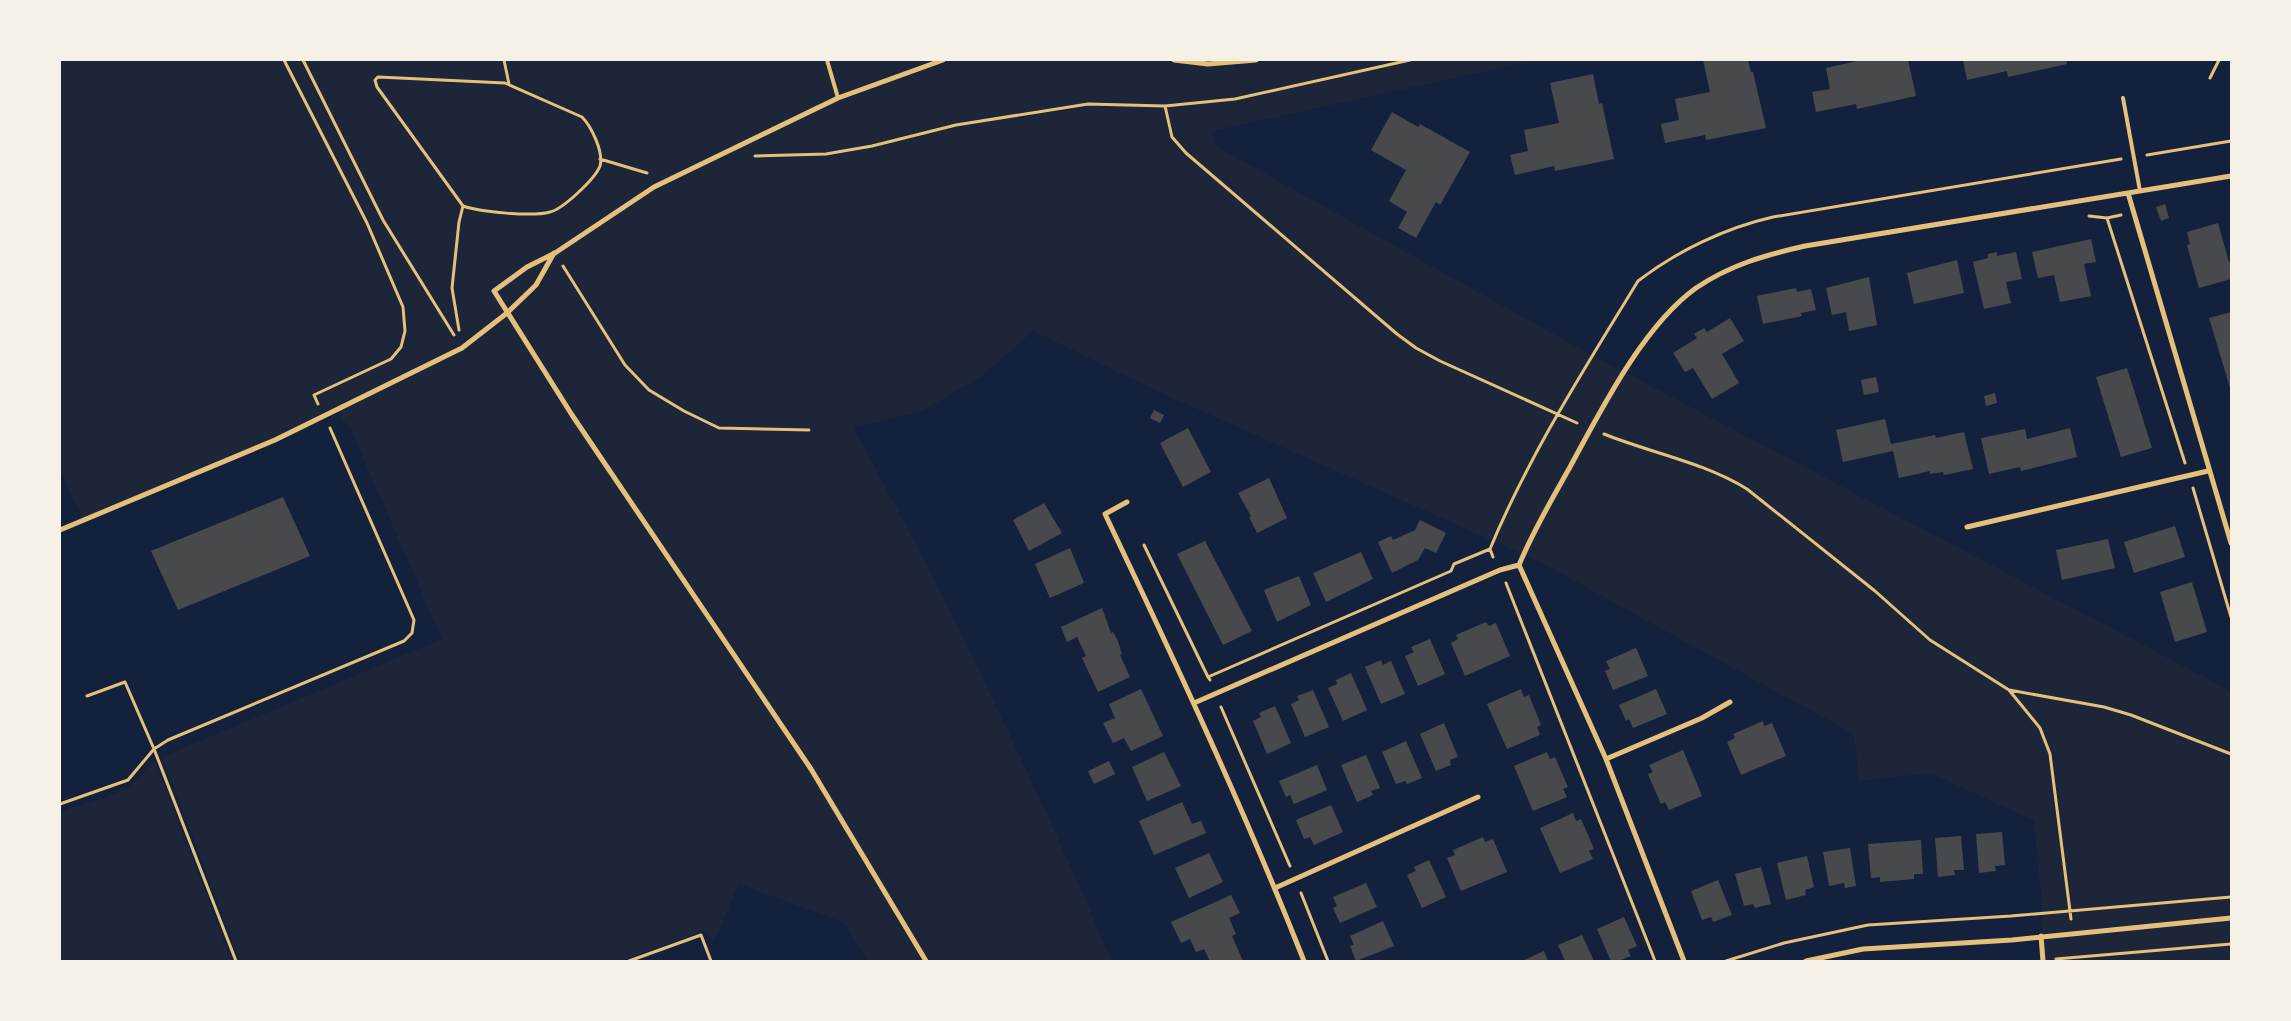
<svg xmlns="http://www.w3.org/2000/svg" width="2291" height="1021" font-family="'IBM Plex Sans',sans-serif">
<rect width="100%" height="100%" fill="#14213d"/>
<path fill="#1d2539" d="M 60,60 L 1537,60 L 1212,131 L 1214,145 L 1586,352 L 2231,691 L 2231,961 L 2043,961 L 2042,905 L 2034,821 L 1931,773 L 1859,781 L 1854,734 L 1536,560 L 1159,392 L 1033,331 L 982,376 L 922,411 L 854,428 C 948,602 1034,779 1112,961 L 868,961 L 845,923 L 739,884 L 712,945 L 706,930 L 620,961 L 240,961 L 162,757 L 442,639 L 351,430 L 336,411 L 83,520 L 60,470 Z
M 155,761 L 232,961 L 60,961 L 60,812 C 84,803 113,798 133,783 C 142,777 145,766 155,761 Z"/>
<path fill="#48494c" d="M 1703,60 L 1748,60 L 1751,72 L 1753,72 L 1766,128 L 1706,140 L 1705,135 L 1665,143 L 1661,124 L 1679,120 L 1675,99 L 1710,92 Z
M 1861,60 L 1908,60 L 1916,96 L 1857,109 L 1856,104 L 1816,112 L 1812,92 L 1830,89 L 1826,68 Z
M 1963,60 L 2066,60 L 2067,64 L 2008,77 L 2007,71 L 1967,80 Z
M 1593,74 L 1599,104 L 1602,103 L 1614,159 L 1555,171 L 1554,166 L 1515,175 L 1510,155 L 1528,151 L 1524,130 L 1559,123 L 1550,83 Z
M 1392,112 L 1418,127 L 1420,124 L 1470,152 L 1440,205 L 1436,202 L 1416,238 L 1398,228 L 1407,212 L 1389,201 L 1406,170 L 1371,150 Z
M 2165,204 L 2169,218 L 2161,221 L 2156,207 Z
M 2218,223 L 2229,262 L 2231,261 L 2231,279 L 2199,288 L 2187,245 L 2190,244 L 2187,232 Z
M 2091,239 L 2096,262 L 2084,264 L 2091,296 L 2060,302 L 2054,275 L 2038,278 L 2032,252 Z
M 1997,252 L 1997,256 L 2016,252 L 2022,279 L 2006,282 L 2011,303 L 1984,309 L 1973,262 L 1988,258 L 1988,254 Z
M 1957,260 L 1964,293 L 1914,304 L 1907,273 Z
M 1869,277 L 1877,325 L 1849,331 L 1846,312 L 1832,315 L 1826,288 Z
M 1796,288 L 1797,292 L 1811,289 L 1816,310 L 1801,313 L 1802,316 L 1763,324 L 1757,296 Z
M 2231,312 L 2231,391 L 2209,318 Z
M 1730,318 L 1744,341 L 1722,354 L 1739,383 L 1712,399 L 1693,368 L 1685,372 L 1673,353 L 1697,338 L 1694,334 L 1704,328 L 1707,332 Z
M 2127,368 L 2152,448 L 2121,457 L 2096,377 Z
M 1876,377 L 1879,392 L 1864,395 L 1861,380 Z
M 1995,393 L 1997,403 L 1986,406 L 1984,396 Z
M 1154,410 L 1164,415 L 1160,423 L 1150,418 Z
M 1885,419 L 1891,444 L 1935,435 L 1936,438 L 1964,432 L 1973,469 L 1944,475 L 1943,472 L 1930,474 L 1930,471 L 1899,478 L 1893,451 L 1843,462 L 1836,430 Z
M 1188,428 L 1211,472 L 1183,487 L 1160,443 Z
M 2070,428 L 2077,457 L 2021,471 L 2020,467 L 1989,474 L 1981,438 L 2025,429 L 2027,439 Z
M 1269,478 L 1287,518 L 1257,533 L 1249,517 L 1251,516 L 1238,493 Z
M 283,497 L 310,556 L 178,610 L 151,551 Z
M 1044,503 L 1062,533 L 1029,551 L 1013,520 Z
M 1420,520 L 1446,533 L 1436,553 L 1425,548 L 1418,560 L 1392,573 L 1378,542 L 1391,536 L 1393,540 L 1415,530 Z
M 2175,526 L 2185,557 L 2134,573 L 2124,542 Z
M 2108,539 L 2115,568 L 2062,580 L 2056,550 Z
M 1205,541 L 1252,631 L 1223,645 L 1177,554 Z
M 1070,548 L 1084,583 L 1050,598 L 1035,564 Z
M 1361,552 L 1373,579 L 1326,602 L 1313,573 Z
M 1299,576 L 1311,605 L 1277,622 L 1264,590 Z
M 2192,582 L 2207,632 L 2175,642 L 2160,592 Z
M 1102,608 L 1111,633 L 1113,632 L 1118,641 L 1122,654 L 1120,655 L 1130,677 L 1098,692 L 1082,658 L 1086,656 L 1077,637 L 1067,642 L 1061,627 Z
M 1486,622 L 1489,626 L 1496,623 L 1510,656 L 1465,676 L 1451,643 L 1458,639 L 1456,635 Z
M 1430,639 L 1445,674 L 1418,686 L 1405,656 L 1414,652 L 1411,647 Z
M 1636,648 L 1648,676 L 1613,690 L 1605,671 L 1610,669 L 1606,661 Z
M 1381,660 L 1383,665 L 1391,661 L 1405,694 L 1381,704 L 1365,667 Z
M 1351,673 L 1367,710 L 1343,721 L 1328,688 L 1337,684 L 1336,680 Z
M 1141,689 L 1163,736 L 1131,751 L 1124,738 L 1113,743 L 1103,723 L 1115,718 L 1109,704 Z
M 1521,689 L 1524,697 L 1529,695 L 1541,725 L 1537,727 L 1540,735 L 1507,749 L 1487,704 Z
M 1656,689 L 1667,714 L 1633,728 L 1629,719 L 1626,721 L 1619,705 Z
M 1313,690 L 1329,727 L 1305,737 L 1291,704 L 1299,700 L 1297,696 Z
M 1275,706 L 1291,743 L 1267,754 L 1253,721 L 1261,717 L 1259,713 Z
M 1763,721 L 1764,726 L 1772,723 L 1786,756 L 1741,775 L 1727,742 L 1735,738 L 1733,734 Z
M 1444,723 L 1458,757 L 1450,760 L 1451,765 L 1436,771 L 1420,734 Z
M 1406,741 L 1422,778 L 1407,784 L 1405,781 L 1396,784 L 1382,752 Z
M 1683,750 L 1702,796 L 1669,810 L 1665,802 L 1661,804 L 1650,779 L 1648,774 L 1653,772 L 1649,765 Z
M 1164,752 L 1181,786 L 1147,801 L 1132,767 Z
M 1547,752 L 1550,759 L 1555,757 L 1557,762 L 1568,787 L 1563,789 L 1567,797 L 1533,811 L 1514,766 Z
M 1366,755 L 1380,788 L 1371,791 L 1373,795 L 1357,802 L 1341,765 Z
M 1109,761 L 1115,774 L 1094,784 L 1088,771 Z
M 1317,765 L 1327,790 L 1294,804 L 1290,795 L 1286,797 L 1279,781 Z
M 1182,802 L 1192,824 L 1201,821 L 1206,833 L 1154,855 L 1139,821 Z
M 1331,805 L 1343,832 L 1314,845 L 1310,837 L 1304,839 L 1296,820 Z
M 1573,813 L 1576,821 L 1581,819 L 1592,844 L 1594,849 L 1589,851 L 1593,859 L 1560,873 L 1540,828 Z
M 2002,832 L 2005,865 L 1995,866 L 1996,871 L 1979,873 L 1976,834 Z
M 1961,836 L 1964,870 L 1954,870 L 1955,875 L 1938,877 L 1935,838 Z
M 1483,837 L 1485,842 L 1493,839 L 1507,872 L 1461,891 L 1447,858 L 1455,855 L 1453,850 Z
M 1921,840 L 1923,874 L 1914,874 L 1914,879 L 1880,882 L 1880,877 L 1871,878 L 1868,844 Z
M 1850,848 L 1856,886 L 1845,888 L 1844,883 L 1829,886 L 1823,852 Z
M 1209,853 L 1223,882 L 1189,898 L 1175,868 Z
M 1807,856 L 1814,887 L 1805,890 L 1806,895 L 1786,900 L 1777,863 Z
M 1429,860 L 1446,897 L 1422,908 L 1407,875 L 1416,871 L 1414,867 Z
M 1761,867 L 1771,904 L 1755,908 L 1753,904 L 1744,906 L 1735,874 Z
M 1718,880 L 1732,915 L 1713,922 L 1711,917 L 1702,920 L 1691,891 Z
M 1366,883 L 1377,907 L 1340,923 L 1333,908 L 1337,906 L 1333,897 Z
M 1231,895 L 1240,913 L 1229,918 L 1236,934 L 1232,936 L 1243,961 L 1210,961 L 1204,949 L 1196,952 L 1190,939 L 1181,943 L 1171,922 Z
M 1624,917 L 1637,946 L 1628,950 L 1631,956 L 1618,961 L 1611,961 L 1597,929 Z
M 1383,921 L 1394,946 L 1356,961 L 1350,946 L 1354,945 L 1350,936 Z
M 1582,935 L 1594,961 L 1565,961 L 1558,945 Z
M 1544,951 L 1548,961 L 1522,961 Z"/>
<g fill="none" stroke-linecap="round" stroke-linejoin="round">
<path stroke="#e5c07b" stroke-width="3" d="M 284,60 L 367,223 L 403,307 L 405,331 L 401,347 L 391,359 L 314,395 L 318,404
M 303,60 L 383,220 L 454,335
M 504,60 L 509,84
M 2210,78 L 2219,60
M 1165,106 L 1172,137 L 1186,153 L 1397,334 L 1416,348 L 1440,361 L 1577,423
M 2147,155 L 2231,141
M 755,156 L 826,154 L 872,146 L 956,125 L 1088,104 L 1165,106 L 1235,99 L 1410,60
M 600,159 L 647,173
M 2121,215 L 2107,218 L 2185,463
M 2089,216 L 2107,218
M 563,266 L 625,365 L 649,390 L 684,411 L 719,428 L 809,430
M 459,330 L 452,288 L 459,222 L 463,206 L 377,87 L 375,80 L 378,77 L 505,83 L 582,117 C 591,126 604,152 600,166 C 595,179 563,209 550,212 C 532,217 481,212 463,206
M 1604,434 C 1651,453 1703,462 1747,489 L 1875,591 L 1930,640 L 2009,690 L 2104,707 L 2131,715 L 2231,754
M 2193,488 L 2231,617
M 1144,545 L 1208,677
M 1493,557 L 1490,549 C 1529,455 1585,368 1638,281 C 1677,251 1725,228 1773,217 L 2121,159
M 1506,583 L 1655,961
M 1210,680 L 1208,677 L 1451,571 L 1454,564 L 1490,549
M 2009,690 L 2040,728 L 2050,754 L 2071,919
M 87,696 L 125,682 L 154,749 L 236,961
M 1221,707 L 1290,866
M 60,804 L 128,780 L 154,749 L 168,740 L 404,641 L 412,633 L 414,620 L 330,428
M 1301,893 L 1328,961
M 2056,959 L 2231,944
M 629,961 L 701,935 L 711,961
M 1726,961 L 1784,943 L 1868,925 L 2011,916 L 2231,897"/>
<path stroke="#e5c07b" stroke-width="4" d="M 827,60 L 838,98
M 2123,98 L 2140,191"/>
<path stroke="#e5c07b" stroke-width="5" d="M 1174,60 L 1208,64 L 1256,60
M 2128,193 L 2231,543
M 1127,502 L 1105,514 C 1175,661 1244,809 1304,961
M 1967,527 L 2208,471
M 60,530 L 275,440 L 462,348 L 507,313 L 536,285 L 554,253
M 1519,565 L 1606,759 L 1684,961
M 1194,703 L 1500,570 L 1519,565 C 1533,531 1552,499 1570,467 C 1601,410 1643,326 1696,288 C 1730,265 1765,255 1805,246 L 2231,176
M 1606,759 L 1702,718 L 1730,702
M 1275,888 L 1478,797
M 2041,936 L 2043,961
M 926,961 L 811,769 L 572,415 L 494,291 L 527,267 L 555,253 L 654,187 L 838,98 L 943,60
M 1806,961 L 1863,949 L 2012,940 L 2231,918"/>
</g>
<rect width="2291" height="1021" fill="none" stroke="#f6f1e7" stroke-width="122"/>
</svg>
